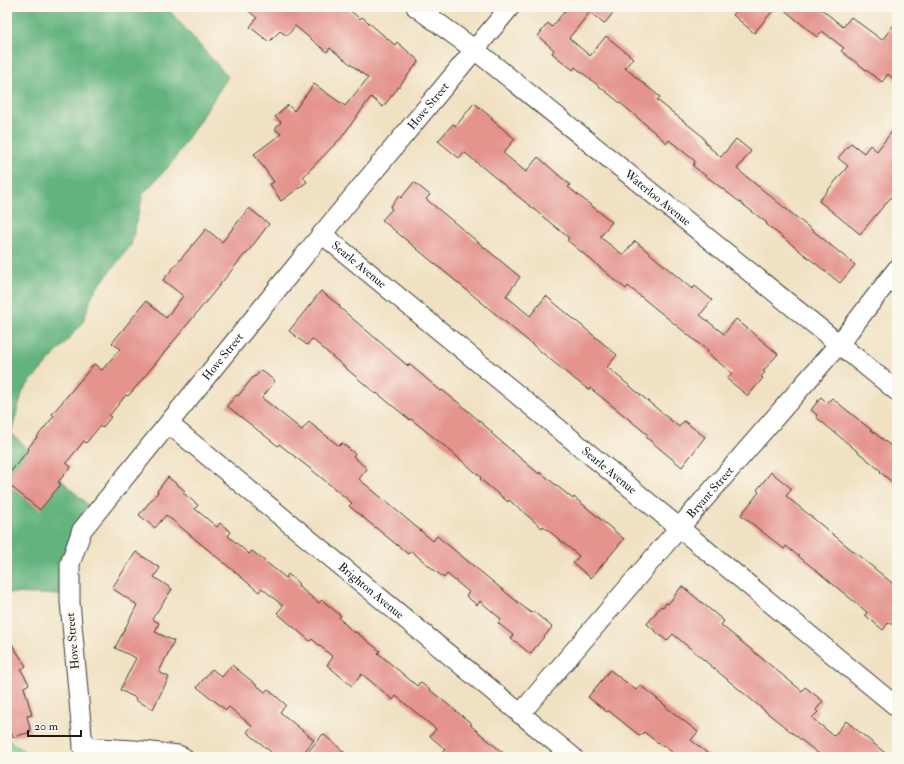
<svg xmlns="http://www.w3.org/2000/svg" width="904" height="764" font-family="'IM FELL Double Pica',serif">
<rect width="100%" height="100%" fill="#fbf7ec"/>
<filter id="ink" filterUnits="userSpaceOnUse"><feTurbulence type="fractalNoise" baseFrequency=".025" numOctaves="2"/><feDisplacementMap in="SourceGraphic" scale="8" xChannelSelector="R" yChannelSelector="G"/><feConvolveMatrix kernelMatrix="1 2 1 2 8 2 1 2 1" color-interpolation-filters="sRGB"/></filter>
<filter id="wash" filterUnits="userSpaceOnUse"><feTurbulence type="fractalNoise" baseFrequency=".012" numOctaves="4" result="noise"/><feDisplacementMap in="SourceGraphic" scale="16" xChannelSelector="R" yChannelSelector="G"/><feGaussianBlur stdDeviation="0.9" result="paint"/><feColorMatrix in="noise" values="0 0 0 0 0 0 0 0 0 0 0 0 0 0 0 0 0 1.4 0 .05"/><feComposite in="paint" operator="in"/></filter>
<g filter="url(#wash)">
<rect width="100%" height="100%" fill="#f0e1c2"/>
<path fill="#7bd194" stroke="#4c7658" d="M 7,739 L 32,757 L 7,757 Z"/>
<path fill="#64b37e" stroke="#40684d" d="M 7,7 L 166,7 L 228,77 L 171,164 L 143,194 L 131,245 L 93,293 L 82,324 L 23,390 L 11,433 L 90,507 L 62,595 L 7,593 Z"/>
<g id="blocks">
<path fill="#e4938d" d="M 244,7 L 346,7 L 360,19 L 362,17 L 395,45 L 397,42 L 419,61 L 383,107 L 371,97 L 341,138 L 303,177 L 307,182 L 281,201 L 270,184 L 274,182 L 254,154 L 281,134 L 275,129 L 281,122 L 275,117 L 288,105 L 294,111 L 314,84 L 345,106 L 368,78 L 330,48 L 327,52 L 295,26 L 287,36 L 280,31 L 269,42 L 250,27 L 257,18 Z
M 568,7 L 618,7 L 604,24 L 590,12 L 569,38 L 590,56 L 606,36 L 633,58 L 625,68 L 660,97 L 657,100 L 701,135 L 709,147 L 721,157 L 736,139 L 751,151 L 737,169 L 855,265 L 840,283 L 766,224 L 767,223 L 693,166 L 695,161 L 669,140 L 667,143 L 624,106 L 575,67 L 573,70 L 552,53 L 554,50 L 538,36 L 548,23 L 552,27 Z
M 740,7 L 776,7 L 754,33 L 733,15 Z
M 781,7 L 819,7 L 843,27 L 851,17 L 882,40 L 897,21 L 897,81 L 888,74 L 882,82 L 841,51 L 844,48 L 822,31 L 817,37 Z
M 474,103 L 492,118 L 491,119 L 515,139 L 503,153 L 526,172 L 538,157 L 570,185 L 568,187 L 612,222 L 600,237 L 623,255 L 635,241 L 692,289 L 695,286 L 712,300 L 700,315 L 724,334 L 736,319 L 778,354 L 763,371 L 765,372 L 761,377 L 763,378 L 748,396 L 727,379 L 732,373 L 707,353 L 708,351 L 628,286 L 626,289 L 567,240 L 569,238 L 464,152 L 459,158 L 438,141 L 453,124 L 456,126 Z
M 897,125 L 897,190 L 860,234 L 819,201 L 848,166 L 838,158 L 851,143 L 864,153 L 870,145 L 877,151 Z
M 414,182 L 430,195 L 426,199 L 520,277 L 506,296 L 530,316 L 546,296 L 617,355 L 607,367 L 679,427 L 684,421 L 705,437 L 682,467 L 660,449 L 646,437 L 648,435 L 625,416 L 590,388 L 589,390 L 568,374 L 382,220 L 392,209 L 390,207 L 399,196 L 401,198 Z
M 249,208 L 269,224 L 247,253 L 246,254 L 245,254 L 137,386 L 128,396 L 126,395 L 109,416 L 111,417 L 102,428 L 100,426 L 86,443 L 84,441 L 66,463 L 71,467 L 58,482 L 61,484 L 40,510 L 7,483 L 7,476 L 29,449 L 28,448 L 54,416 L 52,414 L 94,364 L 102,370 L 120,349 L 112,343 L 146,301 L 166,318 L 183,296 L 163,280 L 206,229 L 222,242 Z
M 321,291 L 340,306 L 339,307 L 360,325 L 408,366 L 409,364 L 441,391 L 442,390 L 460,404 L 492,432 L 491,433 L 539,474 L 540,472 L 573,499 L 574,497 L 624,539 L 591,578 L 573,563 L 579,556 L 543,526 L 542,528 L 509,500 L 508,502 L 480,479 L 481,477 L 448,449 L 411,419 L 410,420 L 377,393 L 376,394 L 312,339 L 307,345 L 289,331 Z
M 261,370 L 275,381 L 262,398 L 302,430 L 309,422 L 339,446 L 342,443 L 355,454 L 353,456 L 367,469 L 359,479 L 433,541 L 437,536 L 531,613 L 533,611 L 552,627 L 530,654 L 515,641 L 511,638 L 513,635 L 498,623 L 501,619 L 480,601 L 477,605 L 466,596 L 469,592 L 447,574 L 444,578 L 411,551 L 408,554 L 349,506 L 352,503 L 312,470 L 279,444 L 278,446 L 227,406 L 236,395 L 238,396 L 254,376 L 255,377 Z
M 821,397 L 827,403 L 832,398 L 897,451 L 897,486 L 880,472 L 881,471 L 816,417 L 817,415 L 811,410 Z
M 771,472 L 792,489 L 786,496 L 897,587 L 897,628 L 889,622 L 883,630 L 865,615 L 867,612 L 786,546 L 784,549 L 741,515 L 759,492 L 757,490 Z
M 168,477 L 185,491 L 183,493 L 198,505 L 195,509 L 217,527 L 220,523 L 231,532 L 228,536 L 249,554 L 252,551 L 286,578 L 288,574 L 299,584 L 298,586 L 319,603 L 322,600 L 341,616 L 339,618 L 353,632 L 356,632 L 380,651 L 378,653 L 417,686 L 420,682 L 472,724 L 470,725 L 508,757 L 439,757 L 445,749 L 430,736 L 436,729 L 396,696 L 393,700 L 362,674 L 352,686 L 327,665 L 333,657 L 312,639 L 310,641 L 277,613 L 283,606 L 262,588 L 259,592 L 166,515 L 155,528 L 139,515 L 158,492 L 157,491 Z
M 136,552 L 160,568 L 154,577 L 172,589 L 152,619 L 159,623 L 155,632 L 174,641 L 159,672 L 169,677 L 153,709 L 135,700 L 136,698 L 120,690 L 136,658 L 115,648 L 137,605 L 112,588 Z
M 682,586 L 724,621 L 721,625 L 802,691 L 805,687 L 823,701 L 816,710 L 818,712 L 812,718 L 834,736 L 846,721 L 890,757 L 823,757 L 771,716 L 673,634 L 667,641 L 647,624 L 661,606 L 663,607 L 666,603 L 668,604 Z
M 7,637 L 26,666 L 21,670 L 29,684 L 24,687 L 32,715 L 27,716 L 31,732 L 13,737 L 12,734 L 7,735 Z
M 232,665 L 265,692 L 268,689 L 286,705 L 280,712 L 314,740 L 300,757 L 277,757 L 247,732 L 252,726 L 229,707 L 226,710 L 197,687 L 212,669 L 222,677 Z
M 610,670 L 636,690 L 640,685 L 666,706 L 665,706 L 698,732 L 691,740 L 712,757 L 678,757 L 663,745 L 662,746 L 644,732 L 640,736 L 609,711 L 607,712 L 588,697 Z
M 323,734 L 350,757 L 304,757 Z"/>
</g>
</g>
<g filter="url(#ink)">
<use href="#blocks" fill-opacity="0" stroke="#3c3a35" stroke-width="1"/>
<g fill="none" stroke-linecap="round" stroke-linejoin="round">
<defs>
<g id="minor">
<path id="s1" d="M 416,7 L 475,50 L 897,391"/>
<path id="s2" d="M 322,234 L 897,707"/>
<path id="s3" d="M 169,424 L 573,757"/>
<path id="s4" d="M 520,714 L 679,528 L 839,344 L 897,269"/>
<path d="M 83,747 L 134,750 L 178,755 L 183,757"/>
<path id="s5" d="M 84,757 L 70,602 L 70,564 L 82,530 L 322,234 L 510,7"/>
</g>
</defs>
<use href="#minor" stroke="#3c3a35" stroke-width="21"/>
<use href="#minor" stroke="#fff" stroke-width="19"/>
</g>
</g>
<g text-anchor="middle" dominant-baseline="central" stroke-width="4" stroke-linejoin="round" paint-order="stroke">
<g font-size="12" fill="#1c1c1c" stroke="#fbf7ec">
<text stroke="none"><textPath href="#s5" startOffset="777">Hove Street</textPath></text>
<text stroke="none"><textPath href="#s1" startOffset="308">Waterloo Avenue</textPath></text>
<text stroke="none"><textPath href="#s2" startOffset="48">Searle Avenue</textPath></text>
<text stroke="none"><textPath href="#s5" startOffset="453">Hove Street</textPath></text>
<text stroke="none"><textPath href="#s2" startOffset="372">Searle Avenue</textPath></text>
<text stroke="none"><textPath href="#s4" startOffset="292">Bryant Street</textPath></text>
<text stroke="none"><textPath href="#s3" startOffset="262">Brighton Avenue</textPath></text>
<text transform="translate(73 641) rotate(-95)">Hove Street</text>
</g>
</g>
<rect width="904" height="764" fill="none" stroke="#fbf7ec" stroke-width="24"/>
<path d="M28 730v6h53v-6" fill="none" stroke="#1c1c1c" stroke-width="2"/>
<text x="34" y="730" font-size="12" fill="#1c1c1c" stroke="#fbf7ec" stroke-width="3" paint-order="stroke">20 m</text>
</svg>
